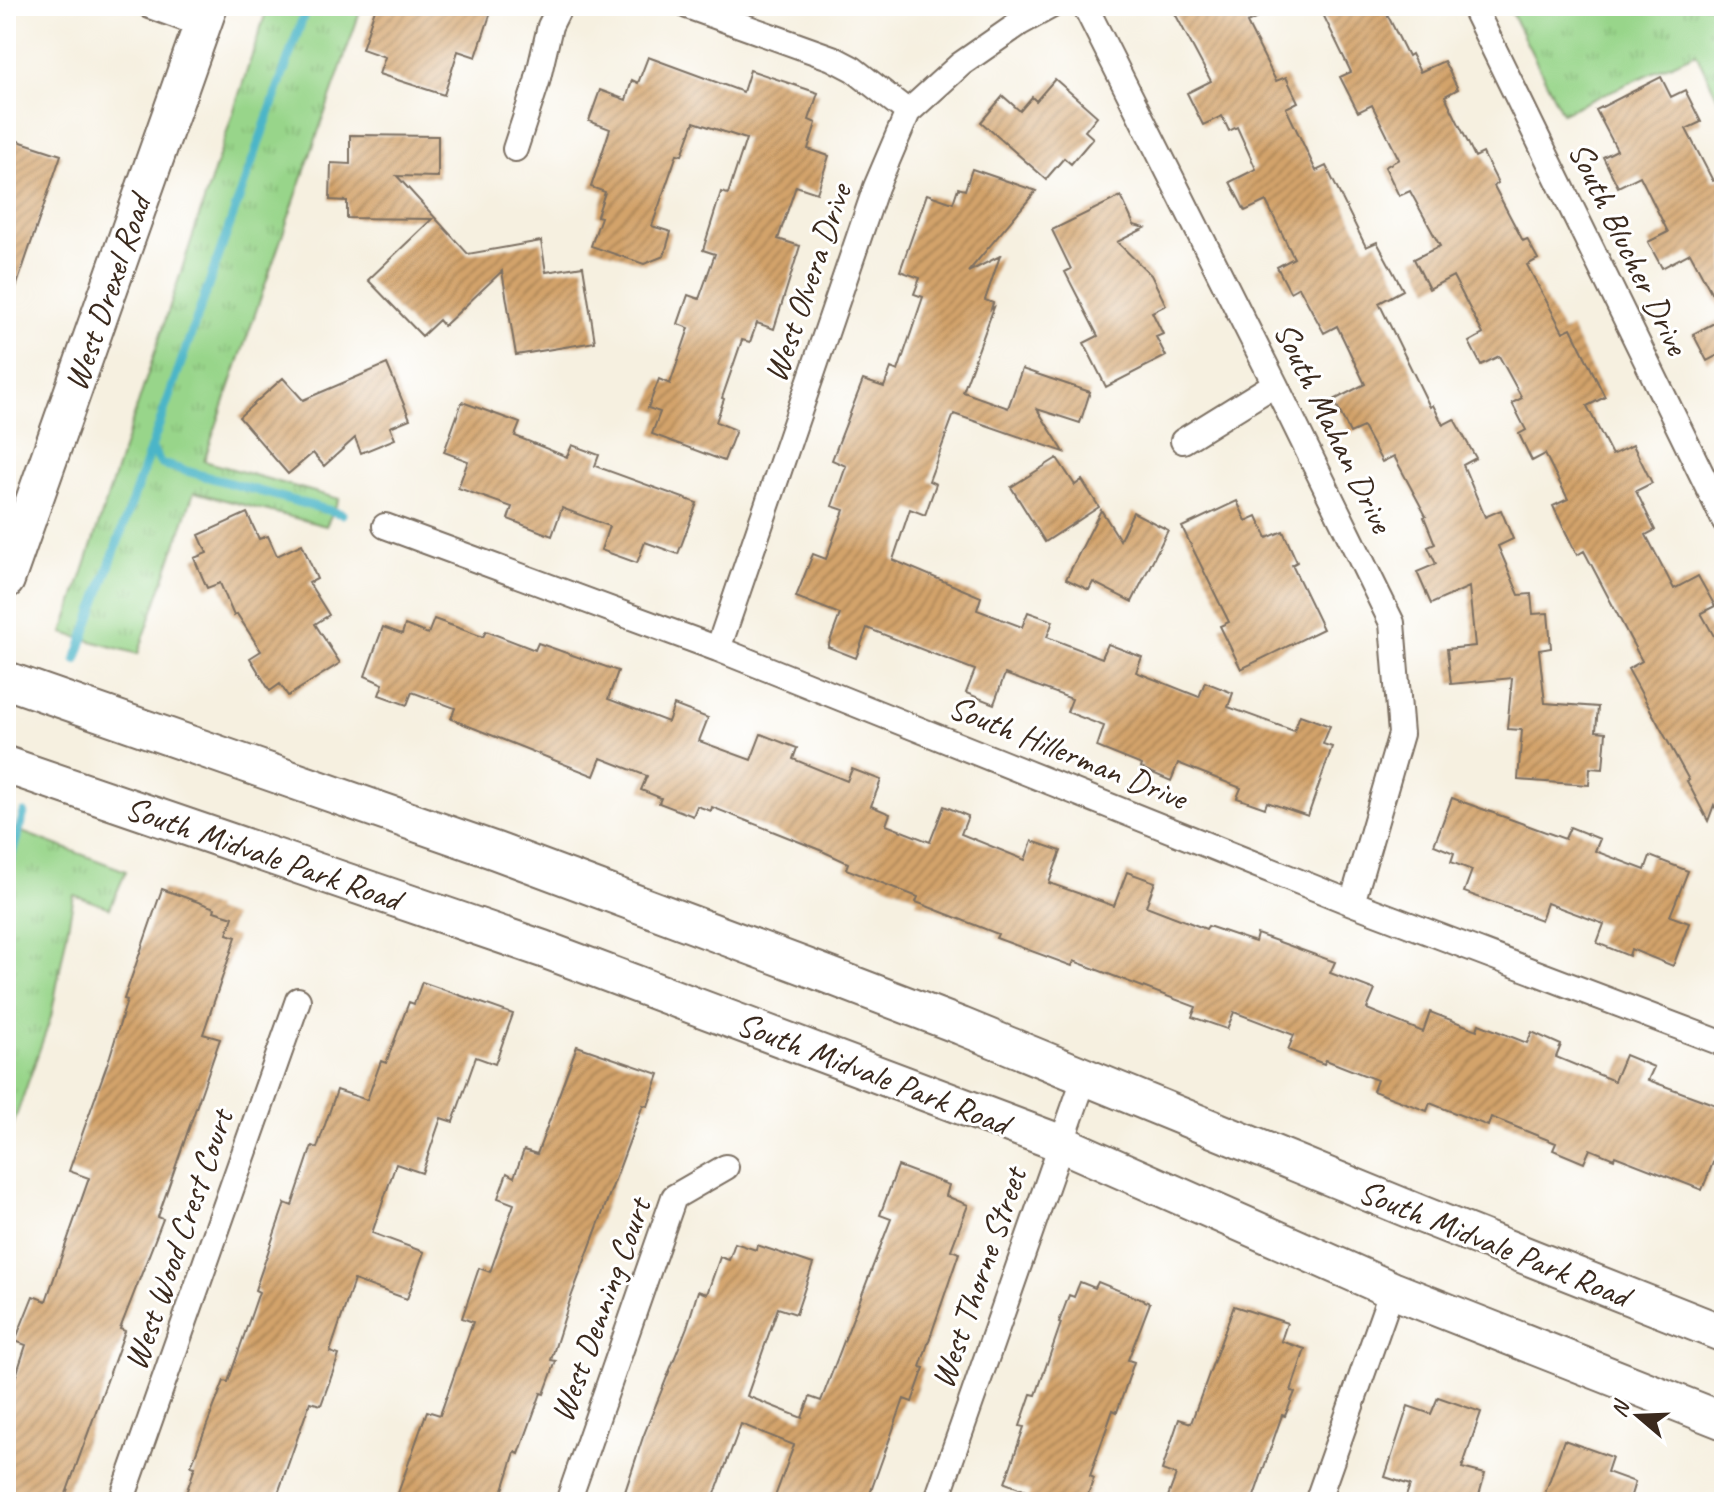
<svg xmlns="http://www.w3.org/2000/svg" width="1730" height="1508" font-family="Caveat,sans-serif">
<defs>
<pattern id="grass-tufts" width="24" height="20" patternUnits="userSpaceOnUse" patternTransform="scale(2)"><rect width="24" height="20" fill="#98d58a"/><path d="M3 7l-1-3M5 7V3M7 7l1-3M15 17l-1-3M17 17v-4M19 17l1-3" fill="none" stroke="#84b777"/></pattern>
<pattern id="building-hatch" width="6" height="6" patternUnits="userSpaceOnUse" patternTransform="scale(2)"><rect width="6" height="6" fill="#d3a36b"/><path d="M-1 1l2-2M0 6l6-6M5 7l2-2" fill="none" stroke="#ac8557"/></pattern>
</defs>
<rect width="100%" height="100%" fill="#fff"/>
<filter id="ink" filterUnits="userSpaceOnUse"><feTurbulence type="fractalNoise" baseFrequency=".0125" numOctaves="2"/><feDisplacementMap in="SourceGraphic" scale="16" xChannelSelector="R" yChannelSelector="G"/><feConvolveMatrix kernelMatrix="1 2 1 2 8 2 1 2 1" color-interpolation-filters="sRGB"/></filter>
<filter id="wash" filterUnits="userSpaceOnUse"><feTurbulence type="fractalNoise" baseFrequency=".006" numOctaves="4" result="noise"/><feDisplacementMap in="SourceGraphic" scale="32" xChannelSelector="R" yChannelSelector="G"/><feGaussianBlur stdDeviation="1.8" result="paint"/><feColorMatrix in="noise" values="0 0 0 0 0 0 0 0 0 0 0 0 0 0 0 0 0 1.4 0 .05"/><feComposite in="paint" operator="in"/></filter>
<g filter="url(#wash)">
<rect width="100%" height="100%" fill="#f6f0e0"/>
<path fill="url(#grass-tufts)" stroke="#6a8054" stroke-width="2" d="M 268,6 L 362,6 L 204,461 L 339,499 L 326,526 L 194,492 L 138,654 L 63,633 Z
M 1508,6 L 1724,6 L 1724,111 L 1696,53 L 1562,113 Z
M 6,826 L 126,871 L 110,908 L 74,895 L 51,1017 L 6,1145 Z"/>
<g fill="none" stroke-linecap="round" stroke-linejoin="round">
<path stroke="#4bb5c8" stroke-width="9" d="M 152,449 L 161,464 L 342,514
M 76,660 L 307,6
M 6,874 L 24,813"/>
</g>
<g id="blocks">
<path fill="url(#building-hatch)" d="M 376,6 L 471,6 L 491,12 L 476,57 L 458,51 L 444,95 L 379,74 L 385,57 L 362,49 Z
M 1171,6 L 1281,6 L 1247,23 L 1276,81 L 1286,77 L 1298,102 L 1286,108 L 1316,171 L 1326,166 L 1366,247 L 1377,242 L 1403,290 L 1379,303 L 1430,407 L 1433,405 L 1443,425 L 1454,419 L 1476,458 L 1463,465 L 1485,517 L 1501,510 L 1513,539 L 1498,546 L 1519,595 L 1531,594 L 1533,614 L 1548,613 L 1551,648 L 1539,650 L 1545,703 L 1598,707 L 1596,731 L 1606,732 L 1603,769 L 1590,768 L 1589,785 L 1518,780 L 1522,730 L 1507,729 L 1512,678 L 1451,684 L 1447,649 L 1475,646 L 1469,587 L 1431,604 L 1417,572 L 1436,564 L 1428,547 L 1435,544 L 1424,517 L 1426,516 L 1394,456 L 1382,462 L 1363,427 L 1350,433 L 1334,400 L 1365,384 L 1337,326 L 1324,333 L 1299,287 L 1290,292 L 1277,267 L 1294,258 L 1266,201 L 1245,211 L 1230,182 L 1256,169 L 1237,127 L 1229,131 L 1222,116 L 1203,125 L 1187,93 L 1211,81 Z
M 1319,6 L 1383,6 L 1408,56 L 1411,54 L 1420,72 L 1444,61 L 1458,89 L 1445,96 L 1475,157 L 1483,153 L 1498,183 L 1494,186 L 1523,241 L 1527,239 L 1538,259 L 1527,265 L 1563,332 L 1571,328 L 1605,397 L 1587,406 L 1612,455 L 1633,445 L 1652,483 L 1636,491 L 1655,530 L 1646,535 L 1674,589 L 1698,576 L 1715,606 L 1701,613 L 1724,654 L 1724,824 L 1714,805 L 1708,821 L 1687,781 L 1689,780 L 1628,669 L 1642,661 L 1584,551 L 1577,555 L 1553,506 L 1568,499 L 1545,454 L 1532,461 L 1519,434 L 1526,430 L 1512,403 L 1522,398 L 1499,356 L 1481,365 L 1469,342 L 1483,334 L 1453,276 L 1429,289 L 1414,259 L 1440,246 L 1410,191 L 1399,196 L 1385,167 L 1399,159 L 1372,105 L 1358,112 L 1340,77 L 1351,72 Z
M 648,57 L 743,92 L 750,70 L 818,93 L 809,120 L 816,123 L 808,149 L 829,156 L 817,193 L 796,186 L 778,239 L 800,246 L 774,329 L 757,323 L 750,342 L 742,340 L 722,398 L 724,399 L 716,422 L 736,430 L 724,461 L 652,434 L 660,412 L 648,408 L 659,379 L 670,384 L 689,328 L 678,324 L 688,295 L 699,299 L 715,254 L 703,250 L 707,237 L 721,192 L 728,194 L 746,139 L 694,122 L 682,155 L 677,154 L 652,226 L 671,232 L 664,256 L 644,264 L 591,246 L 601,217 L 597,216 L 605,192 L 591,187 L 610,129 L 589,121 L 600,90 L 626,100 L 632,80 L 638,83 Z
M 1661,77 L 1671,97 L 1685,90 L 1701,122 L 1686,129 L 1713,181 L 1724,176 L 1724,316 L 1690,253 L 1662,268 L 1648,242 L 1668,232 L 1640,176 L 1618,187 L 1603,157 L 1617,150 L 1596,110 Z
M 1055,79 L 1097,116 L 1085,131 L 1093,138 L 1071,164 L 1064,158 L 1046,179 L 981,122 L 1003,96 L 1020,111 L 1032,97 L 1036,101 Z
M 350,135 L 438,136 L 438,177 L 397,176 L 468,254 L 541,241 L 546,272 L 583,266 L 595,342 L 516,355 L 502,271 L 444,326 L 439,320 L 422,336 L 368,280 L 432,219 L 347,218 L 347,201 L 330,200 L 331,163 L 350,164 Z
M 12,139 L 61,155 L 10,305 L 6,304 L 6,158 Z
M 972,169 L 1036,191 L 968,272 L 1000,256 L 985,300 L 993,303 L 991,309 L 994,307 L 963,392 L 1008,408 L 1022,369 L 1090,392 L 1080,423 L 1037,409 L 1064,452 L 954,414 L 929,481 L 936,484 L 925,515 L 910,509 L 893,560 L 981,597 L 977,610 L 1022,627 L 1028,612 L 1053,621 L 1047,637 L 1102,658 L 1108,644 L 1142,657 L 1136,672 L 1199,697 L 1205,682 L 1233,693 L 1228,707 L 1294,731 L 1300,715 L 1330,726 L 1323,744 L 1332,747 L 1308,816 L 1267,802 L 1265,808 L 1237,798 L 1241,788 L 1178,763 L 1171,781 L 1141,768 L 1142,765 L 1097,747 L 1104,726 L 1067,712 L 1072,699 L 1005,674 L 994,704 L 966,693 L 975,670 L 867,628 L 856,658 L 828,647 L 840,614 L 796,597 L 813,554 L 826,559 L 844,510 L 832,506 L 846,466 L 832,460 L 863,380 L 884,387 L 891,368 L 898,371 L 923,297 L 914,294 L 920,278 L 900,271 L 927,194 L 953,203 L 958,188 L 965,190 Z
M 1121,196 L 1134,225 L 1145,228 L 1117,242 L 1151,275 L 1166,305 L 1152,312 L 1163,334 L 1156,337 L 1166,356 L 1106,387 L 1084,343 L 1098,336 L 1065,272 L 1071,269 L 1052,230 Z
M 1724,318 L 1724,352 L 1707,361 L 1693,334 Z
M 387,364 L 410,419 L 390,427 L 395,439 L 361,453 L 355,438 L 324,466 L 313,453 L 288,474 L 239,417 L 283,378 L 303,400 Z
M 462,402 L 520,423 L 515,436 L 567,457 L 572,445 L 599,455 L 595,466 L 697,503 L 678,554 L 645,542 L 637,563 L 601,550 L 609,526 L 562,508 L 552,536 L 508,519 L 512,507 L 458,488 L 468,461 L 444,452 Z
M 1057,458 L 1075,485 L 1082,480 L 1099,507 L 1045,542 L 1011,487 Z
M 1237,501 L 1246,521 L 1257,516 L 1267,538 L 1283,531 L 1297,562 L 1292,565 L 1323,629 L 1241,669 L 1220,626 L 1229,622 L 1182,527 Z
M 1101,510 L 1120,540 L 1133,512 L 1168,530 L 1132,602 L 1093,582 L 1089,590 L 1066,579 Z
M 247,513 L 259,539 L 268,536 L 277,556 L 302,544 L 317,579 L 309,583 L 329,615 L 315,624 L 340,663 L 288,696 L 280,684 L 270,691 L 250,658 L 261,651 L 237,614 L 234,616 L 220,583 L 207,588 L 194,558 L 207,553 L 199,535 Z
M 434,619 L 483,637 L 486,631 L 535,650 L 538,643 L 618,671 L 608,699 L 668,722 L 674,705 L 708,718 L 699,741 L 751,760 L 761,734 L 797,748 L 793,759 L 847,781 L 852,769 L 881,780 L 871,806 L 890,814 L 886,825 L 930,842 L 944,806 L 968,816 L 961,834 L 1025,860 L 1032,841 L 1061,851 L 1049,883 L 1114,906 L 1127,872 L 1155,882 L 1146,906 L 1206,929 L 1208,926 L 1255,942 L 1257,934 L 1335,962 L 1330,973 L 1375,990 L 1367,1009 L 1423,1032 L 1430,1012 L 1477,1030 L 1479,1024 L 1527,1043 L 1532,1032 L 1561,1045 L 1556,1057 L 1614,1081 L 1625,1055 L 1654,1067 L 1648,1080 L 1724,1108 L 1724,1135 L 1702,1190 L 1615,1156 L 1614,1159 L 1590,1149 L 1584,1163 L 1553,1150 L 1556,1143 L 1491,1117 L 1488,1126 L 1430,1103 L 1427,1111 L 1373,1091 L 1377,1080 L 1326,1060 L 1324,1064 L 1288,1050 L 1294,1035 L 1234,1012 L 1227,1029 L 1192,1017 L 1196,1007 L 1074,961 L 1072,966 L 996,938 L 998,934 L 916,902 L 918,897 L 846,869 L 848,863 L 820,850 L 712,807 L 711,811 L 697,806 L 693,816 L 659,803 L 661,798 L 641,790 L 647,776 L 601,758 L 594,776 L 451,719 L 455,708 L 412,692 L 407,705 L 379,695 L 383,684 L 365,676 L 383,627 L 402,634 L 405,625 L 428,634 Z
M 1452,798 L 1565,839 L 1570,827 L 1600,839 L 1595,851 L 1645,870 L 1650,856 L 1688,871 L 1670,916 L 1689,923 L 1673,966 L 1631,949 L 1629,956 L 1597,943 L 1604,924 L 1547,903 L 1541,920 L 1464,892 L 1472,870 L 1451,862 L 1454,853 L 1434,845 Z
M 162,889 L 215,908 L 214,911 L 233,917 L 227,934 L 236,937 L 203,1034 L 220,1039 L 158,1217 L 163,1219 L 120,1329 L 125,1331 L 63,1502 L 6,1502 L 6,1406 L 26,1345 L 15,1341 L 33,1296 L 46,1301 L 89,1178 L 69,1171 L 110,1056 L 127,1000 L 124,999 Z
M 422,982 L 513,1014 L 495,1064 L 476,1057 L 453,1122 L 441,1118 L 422,1173 L 396,1164 L 372,1233 L 424,1252 L 407,1299 L 354,1280 L 330,1352 L 339,1355 L 321,1405 L 310,1402 L 275,1502 L 183,1502 L 195,1467 L 191,1466 L 224,1381 L 228,1382 L 259,1292 L 255,1290 L 285,1203 L 292,1206 L 312,1146 L 317,1148 L 337,1090 L 367,1100 L 381,1061 L 386,1063 L 409,1002 L 414,1004 Z
M 577,1046 L 659,1074 L 648,1106 L 643,1105 L 570,1300 L 551,1360 L 556,1361 L 544,1394 L 541,1393 L 519,1454 L 515,1452 L 499,1502 L 416,1502 L 397,1496 L 427,1411 L 440,1415 L 473,1322 L 462,1318 L 479,1268 L 490,1272 L 514,1204 L 498,1198 L 507,1173 L 514,1177 L 524,1150 L 537,1154 Z
M 898,1166 L 949,1185 L 946,1196 L 968,1205 L 951,1250 L 959,1253 L 920,1367 L 924,1368 L 912,1402 L 904,1399 L 867,1502 L 773,1502 L 794,1445 L 741,1424 L 712,1502 L 644,1502 L 624,1495 L 643,1437 L 687,1327 L 698,1291 L 707,1294 L 720,1257 L 729,1260 L 735,1243 L 756,1250 L 757,1245 L 813,1264 L 796,1314 L 778,1308 L 747,1396 L 802,1418 L 810,1397 L 821,1401 L 891,1219 L 880,1215 Z
M 1080,1282 L 1095,1288 L 1098,1282 L 1150,1303 L 1128,1360 L 1134,1362 L 1117,1412 L 1113,1410 L 1090,1476 L 1094,1478 L 1085,1502 L 1027,1502 L 1030,1492 L 1005,1483 L 1024,1427 L 1020,1426 L 1031,1394 L 1036,1395 L 1061,1323 L 1059,1322 L 1069,1295 L 1074,1297 Z
M 1234,1306 L 1287,1323 L 1281,1341 L 1305,1349 L 1291,1391 L 1295,1392 L 1285,1416 L 1282,1415 L 1252,1502 L 1166,1502 L 1176,1475 L 1162,1470 L 1179,1419 L 1191,1423 Z
M 1438,1397 L 1481,1412 L 1462,1468 L 1485,1474 L 1477,1502 L 1404,1502 L 1410,1485 L 1385,1477 L 1408,1406 L 1431,1414 Z
M 1564,1440 L 1612,1457 L 1607,1472 L 1635,1482 L 1629,1502 L 1542,1502 Z"/>
</g>
</g>
<g filter="url(#ink)">
<use href="#blocks" fill-opacity="0" stroke="#7c6f62" stroke-width="2"/>
<g fill="none" stroke-linecap="round" stroke-linejoin="round">
<defs>
<path id="street" d="M 150,6 L 202,25
M 687,6 L 832,58 L 853,69 L 908,112
M 1085,6 L 1275,384 L 1392,623 L 1401,734 L 1352,903
M 1473,6 L 1724,520
M 515,149 L 537,82 L 550,26 L 560,6
M 1183,441 L 1275,384
M 385,526 L 718,649 L 1352,903 L 1724,1044
M 718,649 L 876,187 L 908,112 L 961,64 L 1020,23 L 1051,6
M 121,1502 L 298,1000
M 568,1502 L 674,1197 L 726,1167
M 936,1502 L 1085,1076
M 1317,1502 L 1392,1290"/>
<path id="secondary" d="M 6,580 L 209,6
M 6,680 L 496,851 L 820,972 L 961,1026 L 1423,1215 L 1724,1334
M 6,765 L 543,949 L 1060,1143 L 1392,1290 L 1724,1421"/>
</defs>
<use href="#street" stroke="#7c6f62" stroke-width="28"/>
<use href="#secondary" stroke="#7c6f62" stroke-width="40"/>
<use href="#street" stroke="#fff" stroke-width="24"/>
<use href="#secondary" stroke="#fff" stroke-width="36"/>
</g>
</g>
<g text-anchor="middle" dominant-baseline="central" stroke-width="6" stroke-linejoin="round" paint-order="stroke">
<g font-size="34" fill="#3b2a1e" stroke="#fff">
<text transform="translate(1629 248) rotate(64)">South Blucher Drive</text>
<text transform="translate(807 283) rotate(-71)">West Olvera Drive</text>
<text transform="translate(107 293) rotate(-71)">West Drexel Road</text>
<text transform="translate(1334 427) rotate(64)">South Mahan Drive</text>
<text transform="translate(1068 752) rotate(22)">South Hillerman Drive</text>
<text transform="translate(263 853) rotate(19)">South Midvale Park Road</text>
<text transform="translate(873 1073) rotate(21)">South Midvale Park Road</text>
<text transform="translate(178 1240) rotate(-71)">West Wood Crest Court</text>
<text transform="translate(1494 1243) rotate(22)">South Midvale Park Road</text>
<text transform="translate(978 1278) rotate(-71)">West Thorne Street</text>
<text transform="translate(600 1310) rotate(-70)">West Denning Court</text>
</g>
</g>
<rect width="1730" height="1508" fill="none" stroke="#fff" stroke-width="32"/>
<g transform="translate(1638 1416) rotate(289)" stroke="#ffffff" stroke-width="6" paint-order="stroke">
<path d="M0-6L14 30L0 20L-14 30Z" fill="#3b2a1e"/>
<text y="-12" font-size="22" font-weight="bold" text-anchor="middle" fill="#3b2a1e">N</text>
</g>
</svg>
